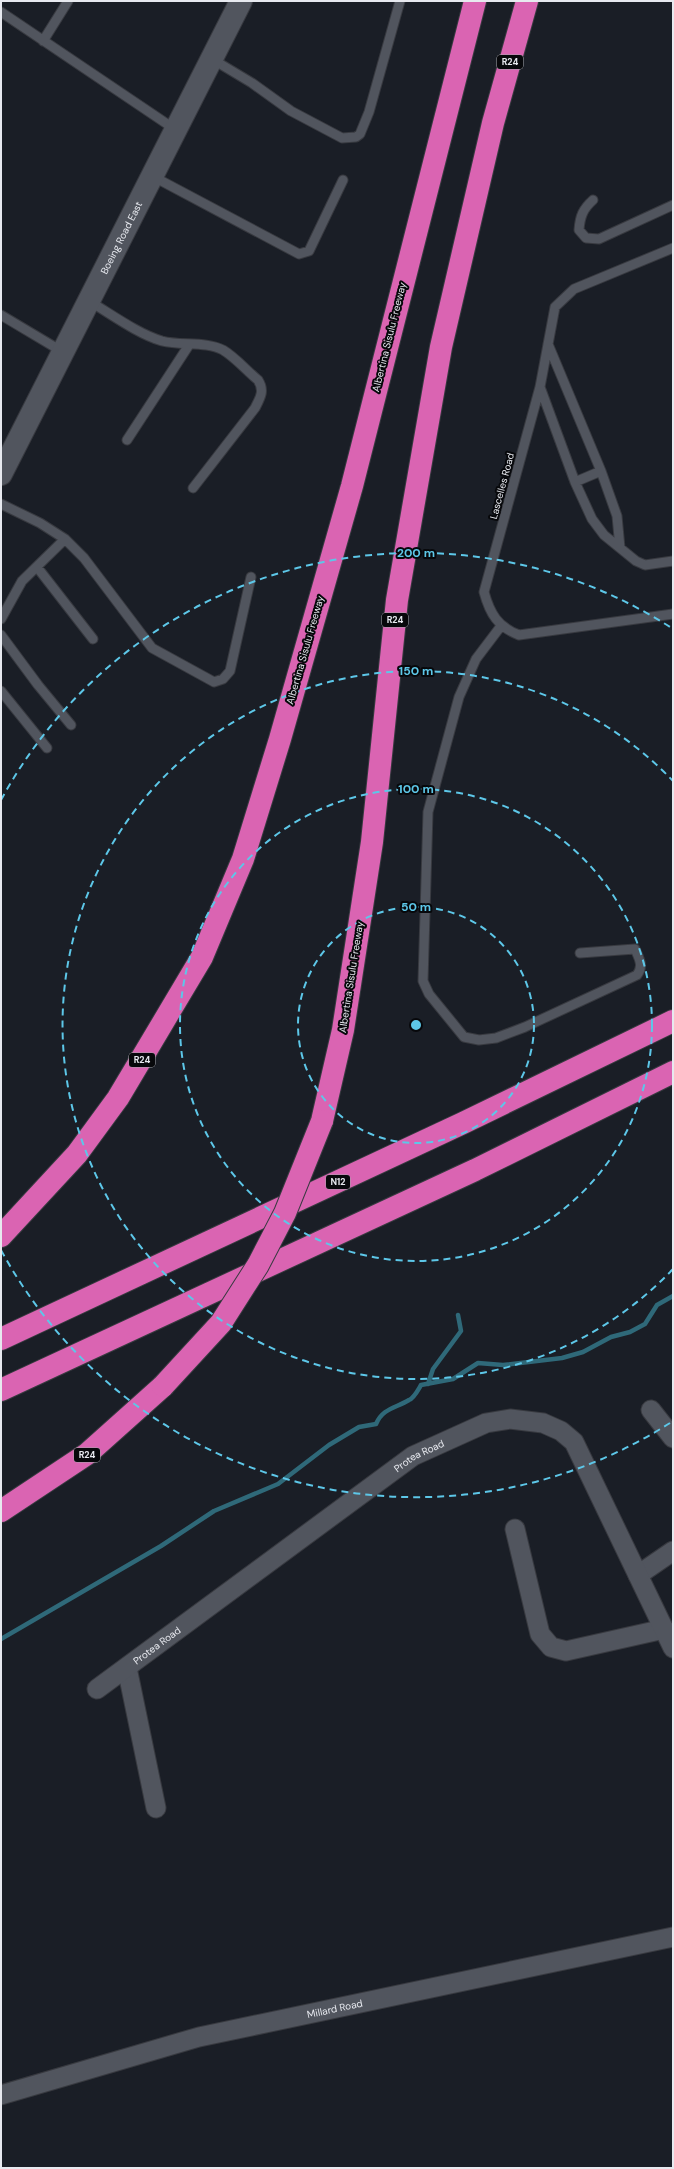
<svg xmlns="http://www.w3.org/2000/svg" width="674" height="2169" font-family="'DM Sans',sans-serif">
<rect width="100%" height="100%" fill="#1a1e26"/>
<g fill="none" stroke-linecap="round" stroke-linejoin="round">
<path stroke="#2f6979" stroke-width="4.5" d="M 428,1384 L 433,1369 L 461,1331 L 458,1315
M 1,1639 L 161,1546 L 214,1511 L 278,1484 L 329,1445 L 359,1427 L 376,1424 C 383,1408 396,1408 409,1400 C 414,1398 418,1390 421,1385 L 453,1379 L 478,1363 L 503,1365 L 562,1358 L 583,1352 L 611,1337 L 630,1332 L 645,1324 L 657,1305 L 673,1296"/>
<defs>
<path id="service" d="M 1,12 L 176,130
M 43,41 L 68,1
M 212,59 L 252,83 L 291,111 L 342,138 L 356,137 L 360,134 L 369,112 L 400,1
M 154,177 L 299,254 L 309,251 L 343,180
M 593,200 C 583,209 580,216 579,230 L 586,238 L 599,239 L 673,205
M 673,248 L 574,289 L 555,307 L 540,387 L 484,592 C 490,614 498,627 519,635 L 673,614
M 89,301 C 111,314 138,334 162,341 C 181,346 206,341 223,350 C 235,357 247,371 258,380 C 265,391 260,398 255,408 L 193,488
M 1,315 L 63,352
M 548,344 L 601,471 L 617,516 L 620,548
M 540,387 L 575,482 L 592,519 L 604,535 L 636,561 L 645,565 L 673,561
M 127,440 L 189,345
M 575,482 L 601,471
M 1,504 L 40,523 L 65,539 L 84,558 L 152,648 L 214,682 L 223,679 L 230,671 L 251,577
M 37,567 L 93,639
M 1,619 L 22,581 L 65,539
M 501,626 L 476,659 L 459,697 L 428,812 L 423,981 L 429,994 L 464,1037 L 479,1040 L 496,1038 L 525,1027 L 637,975 C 644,966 639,958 635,949 L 580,953
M 1,635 L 38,685 L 71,725
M 1,691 L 47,748"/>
<g id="minor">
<path d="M 651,1410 L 673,1438"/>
<path d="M 515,1529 L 540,1634 L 551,1647 L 566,1651 L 664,1629"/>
<path d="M 638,1575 L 673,1551"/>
<path d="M 127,1668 L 156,1808"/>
<path id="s1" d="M 97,1689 L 413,1456 L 486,1423 L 510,1419 L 543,1423 L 561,1431 L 574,1442 L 673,1648"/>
<path id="s2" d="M 1,2095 L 199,2037 L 673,1937"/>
</g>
<g id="tertiary">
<path id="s3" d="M 1,474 L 241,1"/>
</g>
<path id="motorway" d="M 322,1121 L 343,1030 L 372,842 L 397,600 L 441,347 L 493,123 L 527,1
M 1,1236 L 77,1154 L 118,1098 L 202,957 L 243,859 L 280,739 L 352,486 L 475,1
M 1,1339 L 463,1123 L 673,1021
M 1,1390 L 475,1170 L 673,1072
M 1,1511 L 87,1454 L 163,1386"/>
</defs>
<use href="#service" stroke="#383a40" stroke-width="11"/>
<use href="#minor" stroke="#383a40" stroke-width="21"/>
<use href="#tertiary" stroke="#383a40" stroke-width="24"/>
<use href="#motorway" stroke="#383a40" stroke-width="24"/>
<use href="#service" stroke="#51555e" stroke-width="9"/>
<use href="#minor" stroke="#51555e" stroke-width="19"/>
<use href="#tertiary" stroke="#51555e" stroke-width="22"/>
<use href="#motorway" stroke="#da64b2" stroke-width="22"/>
<defs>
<path id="motorway-bridge" d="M 163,1386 L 221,1323 L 258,1265 L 285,1213 L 322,1121"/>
</defs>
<use href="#motorway-bridge" stroke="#383a40" stroke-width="24" stroke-linecap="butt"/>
<use href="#motorway-bridge" stroke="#da64b2" stroke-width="22"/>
</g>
<g fill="none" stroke="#5dc7e8" stroke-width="2" stroke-dasharray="7 5">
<circle cx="416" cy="1025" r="118"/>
<circle cx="416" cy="1025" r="236"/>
<path d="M673 1269A354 354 0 1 1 673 781"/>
<path d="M670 1423A472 472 0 0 1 1 1250M1 800A472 472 0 0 1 670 627"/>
</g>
<g text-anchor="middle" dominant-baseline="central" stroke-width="4" stroke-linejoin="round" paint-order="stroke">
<g fill="#07080b" stroke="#a4a6ab" stroke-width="1">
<rect x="497" y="55" width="26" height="14" rx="3"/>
<rect x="382" y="613" width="26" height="14" rx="3"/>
<rect x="129" y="1053" width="26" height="14" rx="3"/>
<rect x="326" y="1175" width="24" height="14" rx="3"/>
<rect x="74" y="1448" width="26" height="14" rx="3"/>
</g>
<g font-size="9" font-weight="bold" fill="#e7e9ef">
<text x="510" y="62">R24</text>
<text x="395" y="620">R24</text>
<text x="142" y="1060">R24</text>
<text x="338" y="1182">N12</text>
<text x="87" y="1455">R24</text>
</g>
<g font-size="10" fill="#e7e9ef" stroke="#07080b">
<text stroke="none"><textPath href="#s3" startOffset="265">Boeing Road East</textPath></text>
<text transform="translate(389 337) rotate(-76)">Albertina Sisulu Freeway</text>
<text transform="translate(502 486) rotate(-75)">Lascelles Road</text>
<text transform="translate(305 650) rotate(-74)">Albertina Sisulu Freeway</text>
<text transform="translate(351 977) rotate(-81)">Albertina Sisulu Freeway</text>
<text stroke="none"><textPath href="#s1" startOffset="398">Protea Road</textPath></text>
<text stroke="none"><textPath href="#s1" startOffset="74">Protea Road</textPath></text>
<text stroke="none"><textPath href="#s2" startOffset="345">Millard Road</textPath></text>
</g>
</g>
<circle cx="416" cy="1025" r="6" fill="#5dc7e8" stroke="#07080b" stroke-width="2"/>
<g font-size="12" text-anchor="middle" font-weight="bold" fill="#5dc7e8" stroke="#07080b" stroke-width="4" stroke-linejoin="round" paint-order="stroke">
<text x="416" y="557">200 m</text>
<text x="416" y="675">150 m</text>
<text x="416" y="793">100 m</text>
<text x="416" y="911">50 m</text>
</g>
<rect width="674" height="2169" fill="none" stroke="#e7e9ef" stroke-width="4"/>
</svg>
